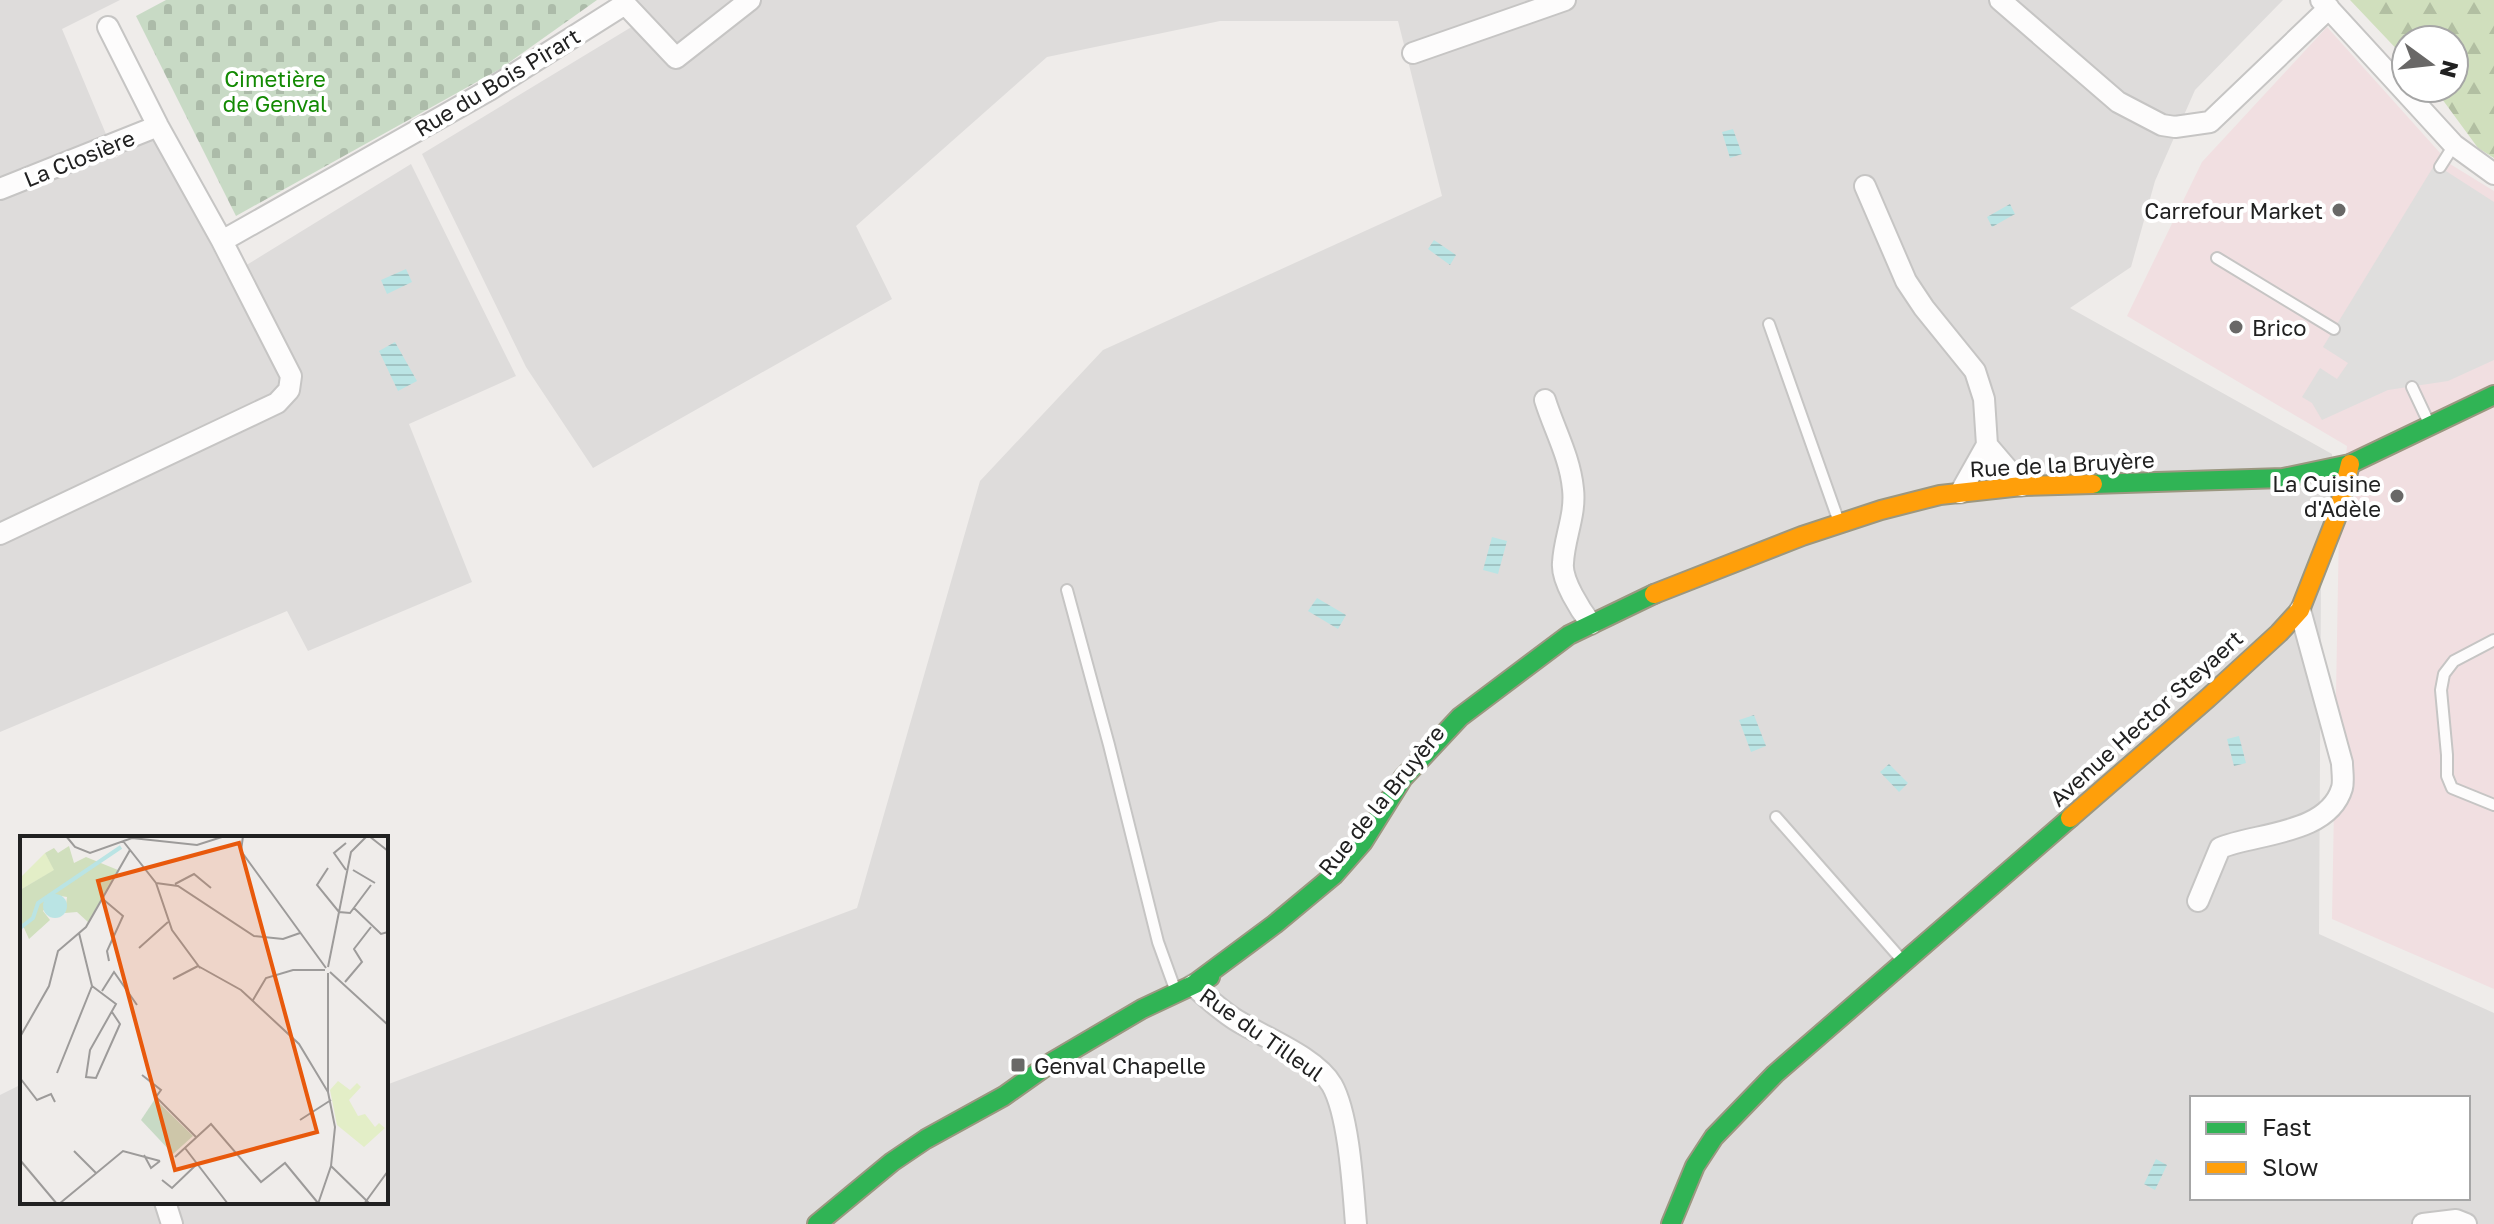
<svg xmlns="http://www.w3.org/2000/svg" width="2494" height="1224" font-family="'Golos Text',sans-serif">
<defs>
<pattern id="forest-firs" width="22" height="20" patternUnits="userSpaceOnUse" patternTransform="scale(2)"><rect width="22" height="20" fill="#d0dfbd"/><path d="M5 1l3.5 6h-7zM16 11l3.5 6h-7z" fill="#b2bfa2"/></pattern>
<pattern id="cemetery-stones" width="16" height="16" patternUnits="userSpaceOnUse" patternTransform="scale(2)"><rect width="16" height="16" fill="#c8dac5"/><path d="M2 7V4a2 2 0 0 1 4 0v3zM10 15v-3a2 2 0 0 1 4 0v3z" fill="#acbba9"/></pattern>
<pattern id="water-rules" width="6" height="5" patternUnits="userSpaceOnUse" patternTransform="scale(2)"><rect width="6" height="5" fill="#bae4e4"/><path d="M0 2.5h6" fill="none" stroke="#a0c3c3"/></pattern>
</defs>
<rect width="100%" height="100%" fill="#efecea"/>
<path fill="#dedcdb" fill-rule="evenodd" d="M 0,0 L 120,0 L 62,29 L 116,158 L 152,130 L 227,277 L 411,164 L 516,376 L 409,424 L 472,582 L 308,651 L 287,611 L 0,732 Z
M 634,0 L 2283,0 L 2195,90 L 2155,181 L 2131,267 L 2070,308 L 2332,454 L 2332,513 L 2321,580 L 2319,934 L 2494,1013 L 2494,1224 L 0,1224 L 0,1095 L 22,1084 L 22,1202 L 386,1202 L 386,1085 L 857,908 L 980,481 L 1103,350 L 1442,196 L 1398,21 L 1220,21 L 1047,57 L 856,226 L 892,299 L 593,468 L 526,367 L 422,154 L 648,17 ZM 2192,1098 L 2468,1098 L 2468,1198 L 2192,1198 Z"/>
<path fill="#f1dfe1" d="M 2327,27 L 2450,164 L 2494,191 L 2494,989 L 2332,919 L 2339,527 L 2347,446 L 2127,316 L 2202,162 Z"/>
<path fill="url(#forest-firs)" d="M 2350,0 L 2494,0 L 2494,158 L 2478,148 L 2434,88 L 2454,88 L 2454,40 L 2406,40 L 2406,59 Z"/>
<path fill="url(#cemetery-stones)" d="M 166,0 L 597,0 L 500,69 L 236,216 L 136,16 Z"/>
<path fill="#dfdedd" d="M 2435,164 L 2494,202 L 2494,360 L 2448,381 L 2388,390 L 2322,420 L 2312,403 L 2302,397 L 2320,368 L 2337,379 L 2348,363 L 2323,347 Z"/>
<path fill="url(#water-rules)" d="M 1733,129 L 1742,154 L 1730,158 L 1722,132 Z
M 2010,204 L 2015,214 L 1992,227 L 1987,217 Z
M 1434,240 L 1456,255 L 1450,265 L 1428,249 Z
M 406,269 L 412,282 L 387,294 L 381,280 Z
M 395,342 L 417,381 L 398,391 L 379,351 Z
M 1492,537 L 1507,541 L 1498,574 L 1483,570 Z
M 1317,598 L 1346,615 L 1338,629 L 1308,611 Z
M 1754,715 L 1766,746 L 1751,752 L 1739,720 Z
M 2239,736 L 2246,763 L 2234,766 L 2227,739 Z
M 1889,764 L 1908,783 L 1899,792 L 1880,772 Z
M 2156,1159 L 2167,1165 L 2155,1190 L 2144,1184 Z"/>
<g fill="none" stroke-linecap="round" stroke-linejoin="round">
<defs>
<path id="lane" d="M 2440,167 L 2454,145
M 2217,258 L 2334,329
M 1769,324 L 1839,522
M 2412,387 L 2428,421
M 1067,590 L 1109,745 L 1158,942 L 1175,989
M 2494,640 L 2454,661 L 2444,674 L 2441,690 L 2447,755 L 2447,776 L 2452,788 L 2494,805
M 1776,817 L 1901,959"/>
<path id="street" d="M 2000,0 L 2118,102 L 2162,125 L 2175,127 L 2210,122 L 2329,8
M 2321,0 L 2454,145 L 2494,174
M 1413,53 L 1565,0
M 1865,186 L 1906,281 L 1924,308 L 1975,371 L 1984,399 L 1987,445 L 2022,486
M 0,189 L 158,126
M 222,241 L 489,90 L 625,4 L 676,58 L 750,0
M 1545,400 C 1554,429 1570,457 1573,489 C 1576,515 1564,538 1563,563 C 1561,580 1581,611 1591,624
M 1960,493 L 1987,445
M 0,534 L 277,403 L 289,390 L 291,376 L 222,241 L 158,126 L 108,27
M 2198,901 L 2220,848 C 2255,833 2328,835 2342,788 C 2344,781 2342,770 2342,763 L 2300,610
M 1193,985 C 1206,997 1220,1010 1236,1020 C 1263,1037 1316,1057 1332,1085 C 1349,1115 1353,1188 1356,1224
M 165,1202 L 172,1224
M 2423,1224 L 2456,1220 L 2466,1224"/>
<path id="fast" d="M 2093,484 L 2283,478 L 2350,464 L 2494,395
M 1193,985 L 1275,924 L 1334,875 L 1363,842 L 1403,778 L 1460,717 L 1569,635 L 1654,594
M 817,1224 L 892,1162 L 926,1139 L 1004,1096 L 1052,1062 L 1142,1009 L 1210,977
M 1671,1224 L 1695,1166 L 1714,1137 L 1775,1074 L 2070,818"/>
<path id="slow" d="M 1654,594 L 1802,536 L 1881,510 L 1940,495 L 2022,486 L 2093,484
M 2070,818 L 2208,698 L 2279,633 L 2300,610 L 2337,516 L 2350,464"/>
</defs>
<use href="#lane" stroke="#c6c5c4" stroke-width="14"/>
<use href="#street" stroke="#c6c5c4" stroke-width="24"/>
<use href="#fast" stroke="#9b9780" stroke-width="22"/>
<use href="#slow" stroke="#9b9780" stroke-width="22"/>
<use href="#lane" stroke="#fdfcfc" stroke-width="10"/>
<use href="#street" stroke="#fdfcfc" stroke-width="20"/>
<use href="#fast" stroke="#30b455" stroke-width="18"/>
<use href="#slow" stroke="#ff9f0a" stroke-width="18"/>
</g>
<g fill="#696867" stroke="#fff" stroke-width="3">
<circle cx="2339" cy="210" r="8"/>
<circle cx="2236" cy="327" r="8"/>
<circle cx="2397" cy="496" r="8"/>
<rect x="1010" y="1057" width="16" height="16" rx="4"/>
</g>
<g text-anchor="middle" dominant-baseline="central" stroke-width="8" stroke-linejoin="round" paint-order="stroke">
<g font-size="22" fill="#138a03" stroke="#fff">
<text x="275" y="78">Cimetière<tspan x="275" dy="25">de Genval</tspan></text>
</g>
<g font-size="22" fill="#212121" stroke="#fff">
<text transform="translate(497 82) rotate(-31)">Rue du Bois Pirart</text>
<text transform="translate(79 158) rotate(-22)">La Closière</text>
<text transform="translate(2062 464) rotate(-3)">Rue de la Bruyère</text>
<text transform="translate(2146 718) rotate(-42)">Avenue Hector Steyaert</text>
<text transform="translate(1381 800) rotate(-51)">Rue de la Bruyère</text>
<text transform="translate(1262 1034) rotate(35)">Rue du Tilleul</text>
</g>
<g font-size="22" fill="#212121" stroke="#fff" text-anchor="end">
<text x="2323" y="210">Carrefour Market</text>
<text x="2252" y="327" text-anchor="start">Brico</text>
<text x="2381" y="483">La Cuisine<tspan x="2381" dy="25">d'Adèle</tspan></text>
<text x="1034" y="1065" text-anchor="start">Genval Chapelle</text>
</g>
</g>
<g transform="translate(20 836)">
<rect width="368" height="368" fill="#efecea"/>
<path d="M 25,17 L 35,34 L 0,54 L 0,42 ZM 318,245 L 330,254 L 337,247 L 341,251 L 329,264 L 338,280 L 345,278 L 355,291 L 359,287 L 365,292 L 344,311 L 317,289 L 310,254 Z" fill="#e3eec7"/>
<path d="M 49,10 L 54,27 L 66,21 L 98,34 L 68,86 L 57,76 L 45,77 L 47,61 L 35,59 L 23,75 L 30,84 L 9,103 L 0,83 L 0,54 L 34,34 L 25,17 L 34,12 L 38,17 Z" fill="#d0dfbd"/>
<path d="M 135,263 L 173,300 L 153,318 L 121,284 Z" fill="#c8dac5"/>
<path d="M23 70a12 12 0 1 1 24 0a12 12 0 1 1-24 0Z" fill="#bae4e4"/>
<path fill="none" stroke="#bae4e4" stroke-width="4" d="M 0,92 L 13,82 L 18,67 L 101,11"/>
<path fill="none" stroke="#9d9b9a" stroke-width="2" d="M 46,0 L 55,11 L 70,17 L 112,2 L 177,9 L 205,0M 223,0 L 221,15 L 306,132M 349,0 L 368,15M 103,5 L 136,47 L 152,94 L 180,132M 326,7 L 314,17 L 326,34M 308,32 L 297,49 L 319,76 L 330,77 L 351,49M 333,34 L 355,47M 136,47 L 158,50 L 234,100 L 263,103 L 280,97M 155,48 L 174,38 L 191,52M 84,64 L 103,80 L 87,115 L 89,125M 334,72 L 361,98 L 368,96M 59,97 L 72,150M 119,112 L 148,86M 178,130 L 221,154 L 279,208 L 308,256 L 315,291 L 311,330 L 298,368M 308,131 L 331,16 L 347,0M 310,136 L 368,189M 308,137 L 308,256M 153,143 L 178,130M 325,146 L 342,126 L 334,113 L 351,91M 72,150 L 96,168 L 70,214 L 66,241 L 76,242 L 100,188 L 92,176M 82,155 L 94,136 L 117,169M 233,164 L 246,142 L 273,134 L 305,134M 0,201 L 29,150 L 38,115 L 66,91 L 110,14M 37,237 L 72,150M 122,239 L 141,254 L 136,261 L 176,301M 0,242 L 17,264 L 31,258 L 35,266M 280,284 L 311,264M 165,312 L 208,368M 54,315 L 76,337M 124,319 L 131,332 L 140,325M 155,321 L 191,288 L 241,346 L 265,327 L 298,367M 0,324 L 37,368M 311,330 L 350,368M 142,344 L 152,352 L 177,328M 39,368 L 103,315 L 140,325M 344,368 L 368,335"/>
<path fill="#e8590c" fill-opacity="0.15" stroke="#e8590c" stroke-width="4" d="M 219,7 L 297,296 L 155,334 L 78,45 Z"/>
<rect width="368" height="368" fill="none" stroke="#212121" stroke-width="4"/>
</g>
<rect x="2190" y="1096" width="280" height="104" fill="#ffffff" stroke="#a6a6a6" stroke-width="2"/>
<rect x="2206" y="1122" width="40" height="12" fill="#30b455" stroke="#a6a6a6" stroke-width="2"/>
<text x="2262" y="1136" font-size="24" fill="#212121">Fast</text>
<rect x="2206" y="1162" width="40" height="12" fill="#ff9f0a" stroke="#a6a6a6" stroke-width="2"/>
<text x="2262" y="1176" font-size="24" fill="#212121">Slow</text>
<g transform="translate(2430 64) rotate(105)"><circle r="38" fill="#ffffff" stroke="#a6a6a6" stroke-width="2"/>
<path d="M0-6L14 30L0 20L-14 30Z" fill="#696867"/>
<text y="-12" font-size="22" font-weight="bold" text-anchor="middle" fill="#212121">N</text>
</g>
</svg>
